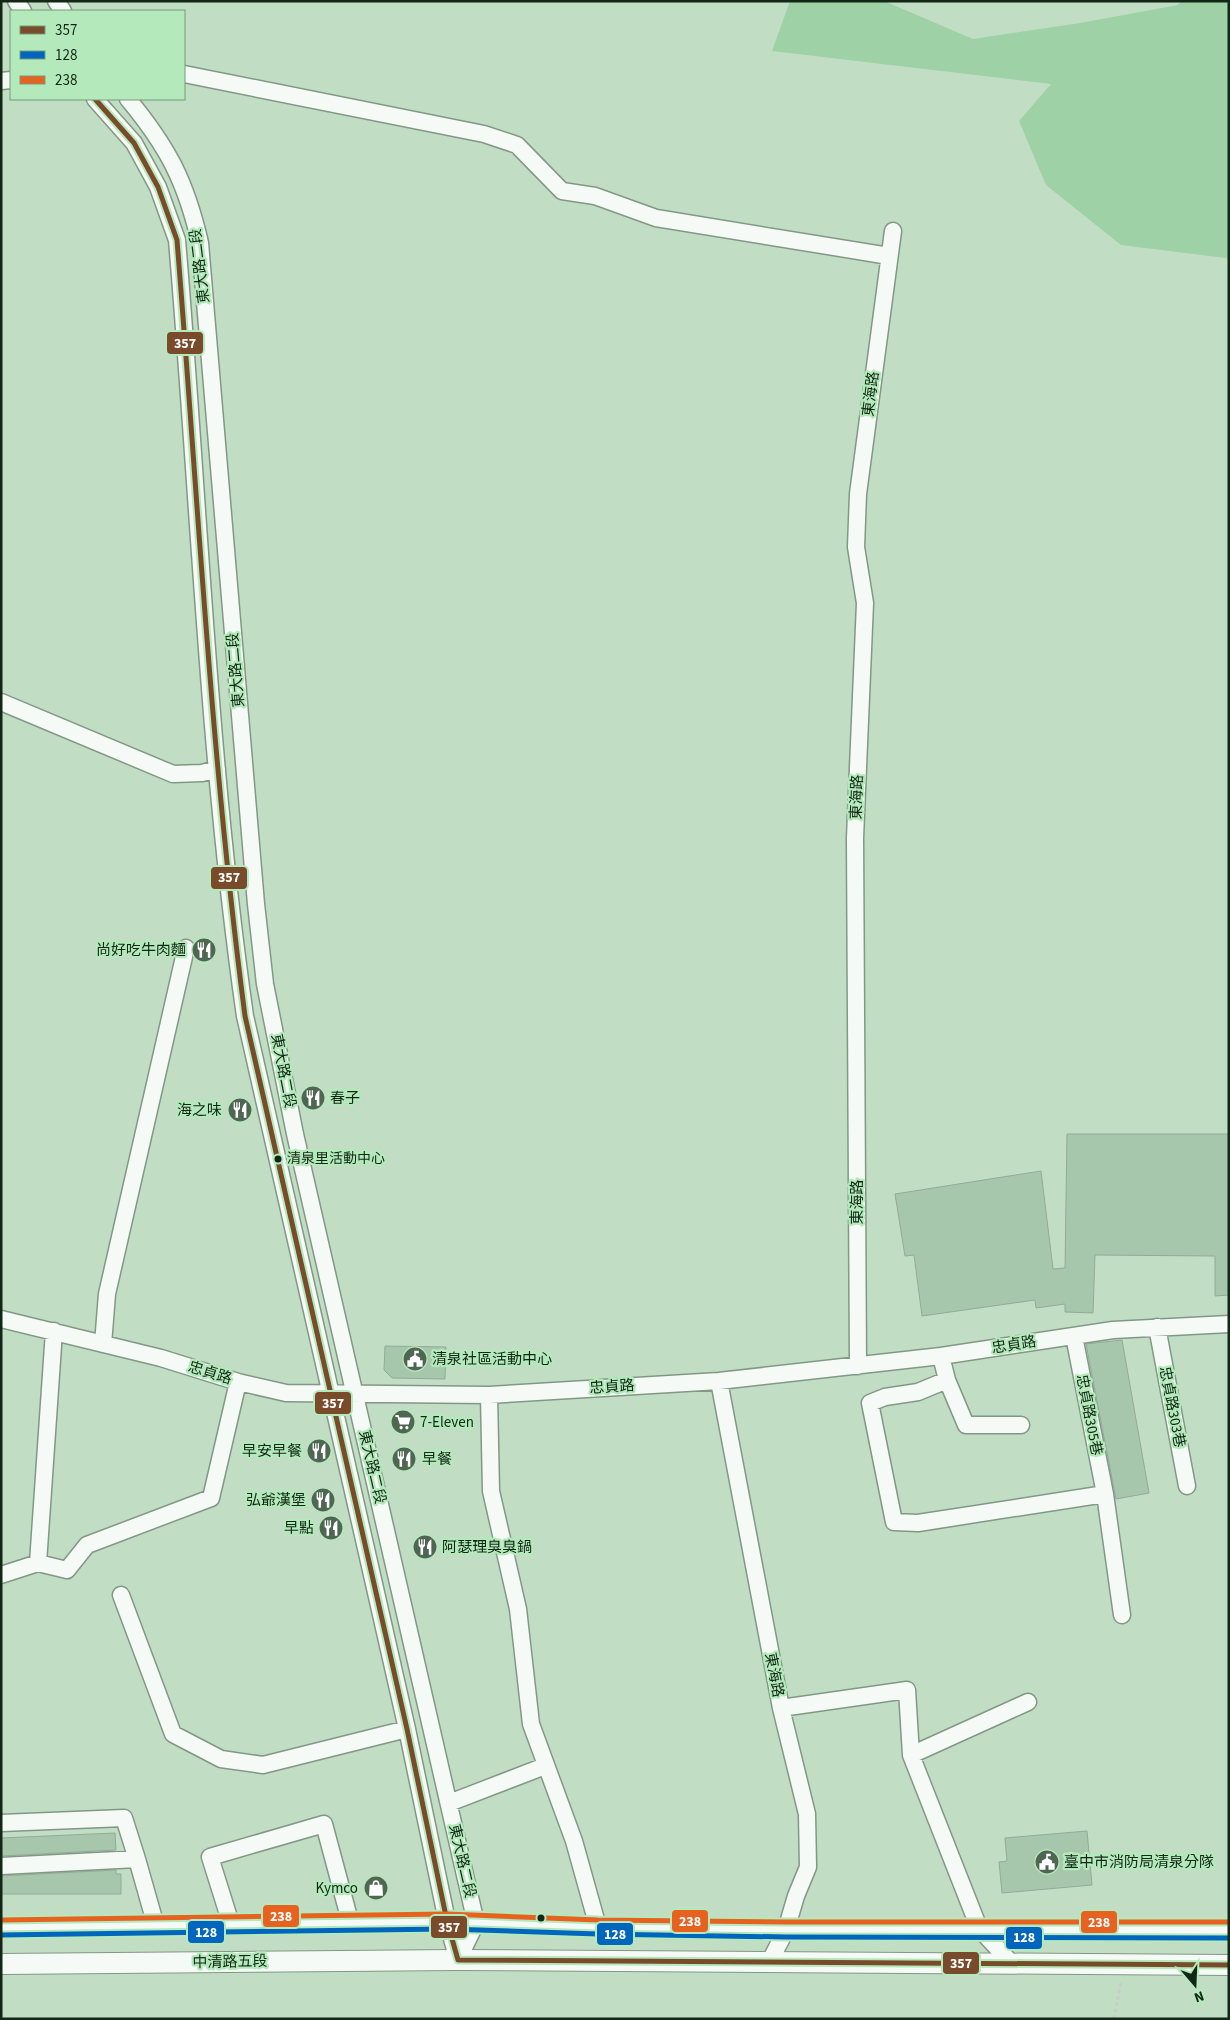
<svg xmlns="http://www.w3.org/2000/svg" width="1230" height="2020" font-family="'Source Sans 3','Noto Sans TC',sans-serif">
<rect width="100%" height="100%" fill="#c1ddc4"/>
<path fill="#9fd1a6" d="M 790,1 L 884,1 L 973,39 L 1080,23 L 1178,5 L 1181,1 L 1229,1 L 1229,260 L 1226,258 L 1121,245 L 1046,185 L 1019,121 L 1051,84 L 772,51 Z"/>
<path fill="#a7c7ac" stroke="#94aa97" d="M 1067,1134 L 1229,1134 L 1229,1295 L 1215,1296 L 1215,1256 L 1095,1255 L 1093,1313 L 1065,1312 L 1065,1304 L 1036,1308 L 1035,1300 L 922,1316 L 914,1255 L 905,1256 L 895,1194 L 1041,1171 L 1053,1269 L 1065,1268 Z
M 1122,1340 L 1149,1493 L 1116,1499 L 1086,1344 Z
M 385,1346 L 446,1347 L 445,1379 L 392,1378 L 384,1370 Z
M 1087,1831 L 1092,1885 L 1002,1893 L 999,1862 L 1007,1861 L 1005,1838 Z
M 115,1833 L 116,1850 L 1,1856 L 1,1838 Z
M 116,1870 L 116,1874 L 121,1874 L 121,1894 L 1,1894 L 1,1876 Z"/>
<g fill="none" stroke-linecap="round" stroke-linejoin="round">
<defs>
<path id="minor" d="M 16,1 L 23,11
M 56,1 L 63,11
M 184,74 L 484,134 L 517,145 L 562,191 L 595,196 L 656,218 L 889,256
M 1,81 L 11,80
M 95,99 L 134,143 L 158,187 L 177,240 C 199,499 208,759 245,1016 L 407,1729 L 447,1921 L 458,1960
M 128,99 C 168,147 186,182 200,243 L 256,904 L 265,984 L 295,1134 L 476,1923 L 458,1960
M 1,702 L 173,774 L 202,773 L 217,769
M 1,1319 L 161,1358 L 238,1382 L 286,1393 L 489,1395 L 719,1381 L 941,1356 L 1113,1330 L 1229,1324
M 1157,1327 L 1187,1486
M 1074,1336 L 1105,1494
M 103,1344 L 107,1294 L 186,948
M 941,1356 L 947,1380 L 966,1425 L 1021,1425
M 858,1366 L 855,838 L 865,603 L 856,547 L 858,494 L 893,231
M 947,1380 L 918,1392 L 885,1397 L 870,1403 L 894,1522 L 918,1523 L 1105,1494 L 1122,1615
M 719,1381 L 781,1708 L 807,1814 L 808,1867 L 796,1896 L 786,1930 L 769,1963
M 489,1395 L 491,1491 L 518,1609 L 531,1724 L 574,1841 L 598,1927
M 38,1563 L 54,1331
M 1,1575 L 38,1563 L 67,1570 L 87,1545 L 211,1498 L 238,1382
M 121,1595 L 173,1734 L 221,1759 L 263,1765 L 407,1729
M 781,1708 L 907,1690 L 911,1755 L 979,1928 L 1012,1964
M 911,1755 L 1028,1702
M 449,1803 L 545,1766
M 1,1823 L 124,1818 L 137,1859
M 1,1866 L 137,1859 L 156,1926
M 231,1924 L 210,1857 L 324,1824 L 350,1921"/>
<path id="major" d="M 1,1928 L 447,1921 L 598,1927 L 786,1930 L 1229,1930
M 1,1964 L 458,1960 L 1229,1965"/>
</defs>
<use href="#minor" stroke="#829885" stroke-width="19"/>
<use href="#major" stroke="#829885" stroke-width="22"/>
<path stroke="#c6cfc7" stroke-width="3" stroke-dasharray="4 2.5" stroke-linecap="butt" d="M 1114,2019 L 1121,1982"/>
<use href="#minor" stroke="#f6faf6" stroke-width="16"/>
<use href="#major" stroke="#f6faf6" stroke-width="20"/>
<defs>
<path id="bus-1" d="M 95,99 L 134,143 L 158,187 L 177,240 C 198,499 211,758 245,1016 L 407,1729 L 447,1921 L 458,1960 L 1229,1965"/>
<path id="bus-2" d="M 1,1935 L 447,1929 L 598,1934 L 786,1937 L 1229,1938"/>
<path id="bus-3" d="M 1,1920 L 447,1914 L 598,1920 L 786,1922 L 1229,1922"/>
</defs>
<use href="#bus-1" stroke="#b4eabb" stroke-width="9"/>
<use href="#bus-2" stroke="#b4eabb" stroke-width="9"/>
<use href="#bus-3" stroke="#b4eabb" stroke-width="9"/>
<use href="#bus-1" stroke="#7a4b2a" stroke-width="5"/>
<use href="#bus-2" stroke="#0065bd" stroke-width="5"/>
<use href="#bus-3" stroke="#e76221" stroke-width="5"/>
</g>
<defs>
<symbol id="restaurant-disc" viewBox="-11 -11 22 22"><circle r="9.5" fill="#4f6752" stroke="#b4eabb"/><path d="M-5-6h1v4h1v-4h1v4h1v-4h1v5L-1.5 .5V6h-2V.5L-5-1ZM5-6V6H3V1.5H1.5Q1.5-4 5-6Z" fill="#fff"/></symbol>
<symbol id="civic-disc" viewBox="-11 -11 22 22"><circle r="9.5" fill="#4f6752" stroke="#b4eabb"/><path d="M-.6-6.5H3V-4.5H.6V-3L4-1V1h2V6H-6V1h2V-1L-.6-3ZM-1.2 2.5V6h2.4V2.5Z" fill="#fff"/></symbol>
<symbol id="supermarket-disc" viewBox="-11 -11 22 22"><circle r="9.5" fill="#4f6752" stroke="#b4eabb"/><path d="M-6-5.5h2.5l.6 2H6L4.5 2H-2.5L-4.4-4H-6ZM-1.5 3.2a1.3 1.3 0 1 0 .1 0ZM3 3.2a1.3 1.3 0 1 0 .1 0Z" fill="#fff"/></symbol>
<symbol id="shop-disc" viewBox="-11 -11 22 22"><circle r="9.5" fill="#4f6752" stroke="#b4eabb"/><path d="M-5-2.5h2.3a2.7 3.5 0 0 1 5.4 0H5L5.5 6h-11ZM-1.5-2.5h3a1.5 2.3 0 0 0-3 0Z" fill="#fff"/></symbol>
</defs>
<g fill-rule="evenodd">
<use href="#restaurant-disc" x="190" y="936" width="28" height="28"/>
<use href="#restaurant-disc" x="299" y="1084" width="28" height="28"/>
<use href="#restaurant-disc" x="226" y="1096" width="28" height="28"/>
<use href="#civic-disc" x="401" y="1345" width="28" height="28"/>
<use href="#supermarket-disc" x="389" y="1408" width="28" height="28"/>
<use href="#restaurant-disc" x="305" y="1437" width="28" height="28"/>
<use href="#restaurant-disc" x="390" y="1445" width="28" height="28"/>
<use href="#restaurant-disc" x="309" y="1486" width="28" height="28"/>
<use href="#restaurant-disc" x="317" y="1514" width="28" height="28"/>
<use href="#restaurant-disc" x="411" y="1533" width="28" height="28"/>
<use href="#civic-disc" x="1033" y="1848" width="28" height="28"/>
<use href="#shop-disc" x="362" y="1874" width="28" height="28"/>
</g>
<g fill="#122715" stroke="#b4eabb" stroke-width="2">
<circle cx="278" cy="1159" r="4.5"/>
<circle cx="541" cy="1918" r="4.5"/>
</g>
<g text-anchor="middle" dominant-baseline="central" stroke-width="4.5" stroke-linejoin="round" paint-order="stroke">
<g font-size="14" fill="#122715" stroke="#b4eabb" text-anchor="start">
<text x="287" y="1159">清泉里活動中心</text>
</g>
<g font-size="15" fill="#122715" stroke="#b4eabb">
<text transform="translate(200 266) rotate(-97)">東大路二段</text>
<text transform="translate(871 394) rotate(-83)">東海路</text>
<text transform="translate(236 670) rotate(-95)">東大路二段</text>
<text transform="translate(857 797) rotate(-88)">東海路</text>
<text transform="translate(283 1071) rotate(79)">東大路二段</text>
<text transform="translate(857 1202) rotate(-90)">東海路</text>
<text transform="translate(1014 1345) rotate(-9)">忠貞路</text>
<text transform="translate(210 1373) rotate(17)">忠貞路</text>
<text transform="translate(612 1387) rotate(-4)">忠貞路</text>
<text transform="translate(1172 1407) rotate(79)">忠貞路303巷</text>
<text transform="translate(1089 1415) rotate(79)">忠貞路305巷</text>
<text transform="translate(372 1467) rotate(77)">東大路二段</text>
<text transform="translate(774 1675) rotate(79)">東海路</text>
<text transform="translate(462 1861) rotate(77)">東大路二段</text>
<text transform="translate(230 1962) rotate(-1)">中清路五段</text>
</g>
<g font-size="15" fill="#122715" stroke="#b4eabb" text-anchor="end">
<text x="186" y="950">尚好吃牛肉麵</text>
<text x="330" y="1098" text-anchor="start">春子</text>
<text x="222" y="1110">海之味</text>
<text x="432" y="1359" text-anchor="start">清泉社區活動中心</text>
<text x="420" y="1422" text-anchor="start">7-Eleven</text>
<text x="302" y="1451">早安早餐</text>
<text x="422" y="1459" text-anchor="start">早餐</text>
<text x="306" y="1500">弘爺漢堡</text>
<text x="314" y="1528">早點</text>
<text x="442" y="1547" text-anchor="start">阿瑟理臭臭鍋</text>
<text x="1064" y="1862" text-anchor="start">臺中市消防局清泉分隊</text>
<text x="358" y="1888">Kymco</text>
</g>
</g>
<g stroke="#b4eabb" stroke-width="2">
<rect x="166" y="331" width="38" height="24" rx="5" fill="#7a4b2a"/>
<rect x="210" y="866" width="38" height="24" rx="5" fill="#7a4b2a"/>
<rect x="314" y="1391" width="38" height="24" rx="5" fill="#7a4b2a"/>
<rect x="262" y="1904" width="38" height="24" rx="5" fill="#e76221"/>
<rect x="671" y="1909" width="38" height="24" rx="5" fill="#e76221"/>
<rect x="1080" y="1910" width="38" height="24" rx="5" fill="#e76221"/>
<rect x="430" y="1915" width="38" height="24" rx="5" fill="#7a4b2a"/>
<rect x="187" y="1920" width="38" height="24" rx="5" fill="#0065bd"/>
<rect x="596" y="1922" width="38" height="24" rx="5" fill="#0065bd"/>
<rect x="1005" y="1926" width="38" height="24" rx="5" fill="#0065bd"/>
<rect x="942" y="1951" width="38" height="24" rx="5" fill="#7a4b2a"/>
</g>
<g font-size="14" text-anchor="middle" font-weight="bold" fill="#fff">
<text x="185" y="348">357</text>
<text x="229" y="882">357</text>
<text x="333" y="1408">357</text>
<text x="281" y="1921">238</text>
<text x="690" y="1926">238</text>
<text x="1099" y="1927">238</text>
<text x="449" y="1932">357</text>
<text x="206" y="1937">128</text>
<text x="615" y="1939">128</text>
<text x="1024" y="1942">128</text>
<text x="961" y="1968">357</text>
</g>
<rect width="1230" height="2020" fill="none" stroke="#122715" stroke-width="5"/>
<rect x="10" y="10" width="175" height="90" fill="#b4eabb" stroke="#739c79"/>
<rect x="20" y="26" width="25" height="8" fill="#7a4b2a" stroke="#739c79"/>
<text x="55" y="35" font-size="15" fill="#122715">357</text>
<rect x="20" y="51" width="25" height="8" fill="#0065bd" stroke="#739c79"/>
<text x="55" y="60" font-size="15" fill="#122715">128</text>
<rect x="20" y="76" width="25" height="8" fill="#e76221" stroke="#739c79"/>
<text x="55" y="85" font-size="15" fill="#122715">238</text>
<g transform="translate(1195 1985) rotate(161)" stroke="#b4eabb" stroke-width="4" paint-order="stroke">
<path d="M0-4L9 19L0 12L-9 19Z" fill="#122715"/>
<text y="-8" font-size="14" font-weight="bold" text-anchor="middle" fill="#122715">N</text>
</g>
</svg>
